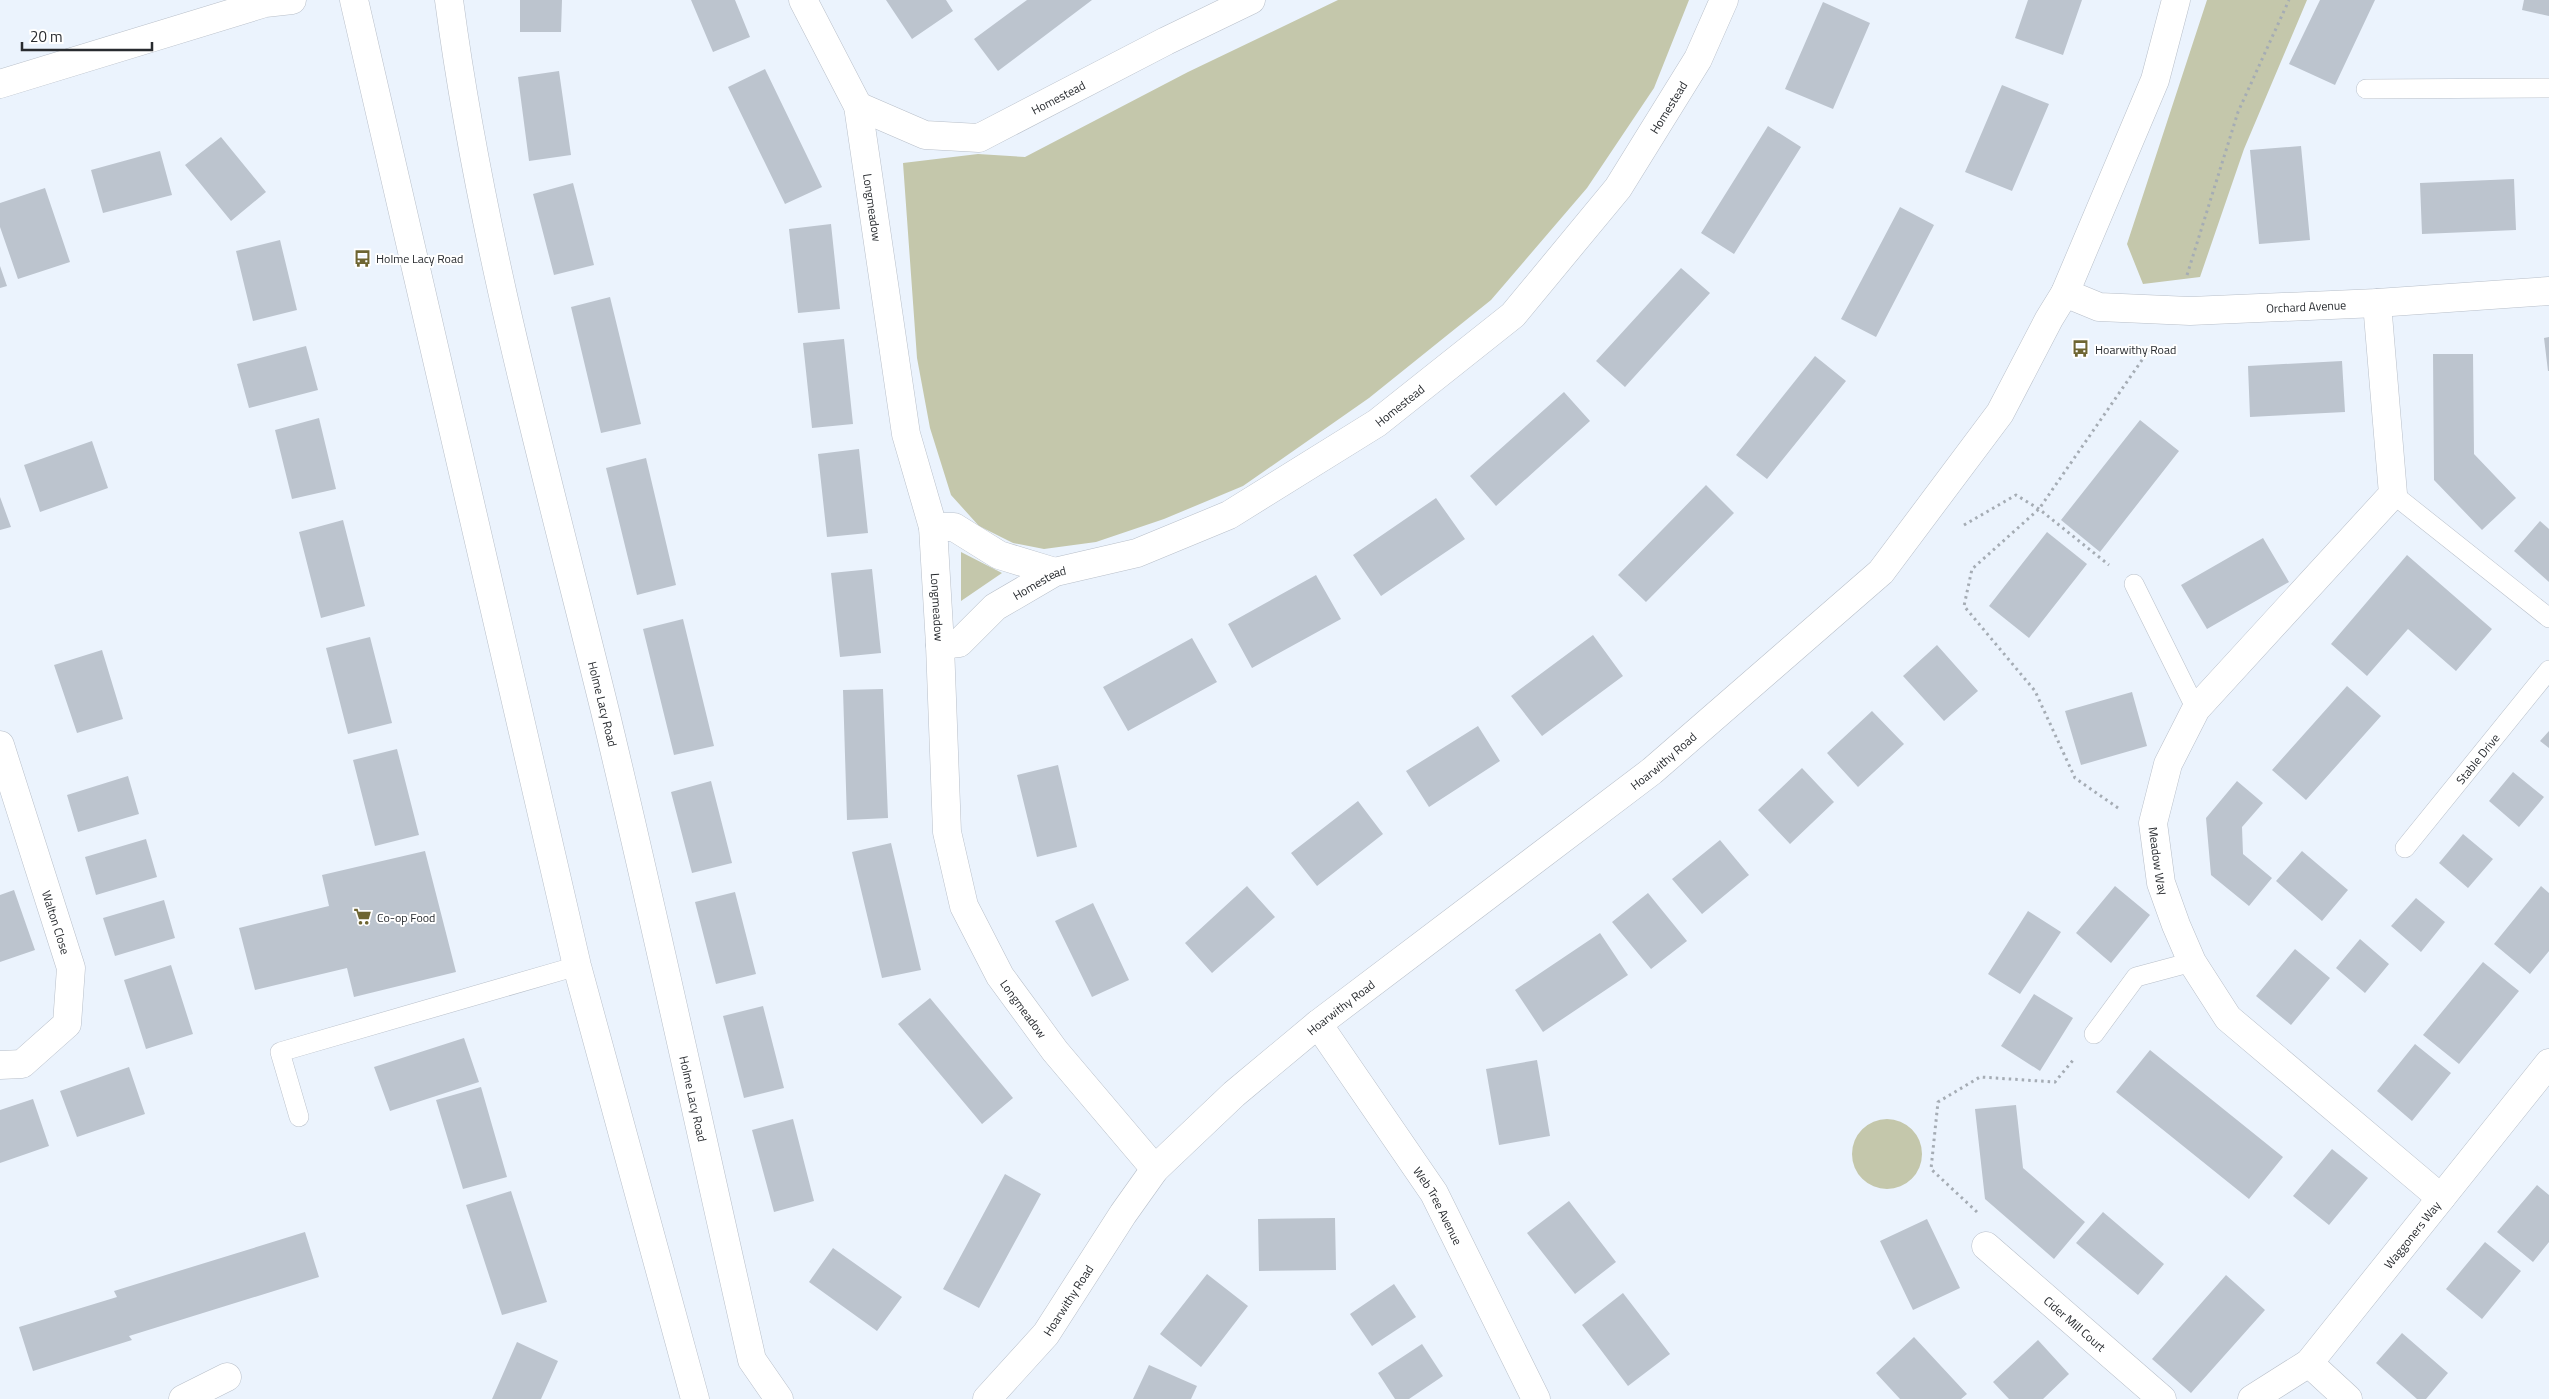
<svg xmlns="http://www.w3.org/2000/svg" width="2549" height="1399" font-family="'Titillium Web',sans-serif">
<rect width="100%" height="100%" fill="#ebf3fd"/>
<path fill="#c4c7ab" d="M 1338,0 L 1689,0 L 1654,88 L 1587,188 L 1491,300 L 1369,398 L 1243,486 L 1164,519 L 1096,542 L 1044,549 L 1013,543 L 979,526 L 951,495 L 930,428 L 917,358 L 903,163 L 978,154 L 1025,157 L 1188,72 Z
M 2207,0 L 2307,0 L 2244,149 L 2200,277 L 2143,284 L 2127,244 Z
M 961,552 L 1002,573 L 961,601 Z
M1852 1154a35 35 0 1 1 70 0a35 35 0 1 1-70 0Z"/>
<path fill="#bcc4ce" d="M 520,0 L 562,0 L 561,32 L 520,32 Z
M 691,0 L 735,0 L 750,37 L 713,52 Z
M 886,0 L 946,0 L 953,11 L 912,39 Z
M 1027,0 L 1092,0 L 998,71 L 974,39 Z
M 2028,0 L 2082,0 L 2063,55 L 2015,38 Z
M 2320,0 L 2375,0 L 2335,85 L 2289,64 Z
M 2524,0 L 2549,0 L 2549,16 L 2522,10 Z
M 1823,2 L 1870,23 L 1833,109 L 1785,89 Z
M 765,69 L 822,187 L 785,204 L 728,87 Z
M 559,71 L 571,155 L 529,161 L 518,77 Z
M 2002,85 L 2049,104 L 2012,191 L 1965,172 Z
M 1768,126 L 1801,147 L 1734,254 L 1701,233 Z
M 221,137 L 266,192 L 231,221 L 185,165 Z
M 2301,146 L 2310,240 L 2259,244 L 2250,150 Z
M 160,151 L 172,195 L 103,213 L 91,170 Z
M 2514,179 L 2516,230 L 2422,234 L 2420,183 Z
M 573,183 L 594,265 L 554,275 L 533,194 Z
M 45,188 L 70,262 L 18,279 L 0,227 L 0,203 Z
M 1900,207 L 1934,225 L 1876,337 L 1841,319 Z
M 831,224 L 840,309 L 798,313 L 789,229 Z
M 280,240 L 297,310 L 253,321 L 236,251 Z
M 0,266 L 7,286 L 0,288 Z
M 1681,268 L 1710,293 L 1625,387 L 1596,361 Z
M 610,297 L 641,424 L 601,433 L 571,307 Z
M 2549,337 L 2549,371 L 2548,371 L 2544,338 Z
M 844,339 L 853,424 L 812,428 L 803,343 Z
M 306,346 L 318,390 L 249,408 L 237,364 Z
M 2433,354 L 2473,354 L 2474,454 L 2516,498 L 2482,530 L 2434,480 Z
M 1815,356 L 1846,381 L 1767,479 L 1736,455 Z
M 2342,361 L 2345,412 L 2250,417 L 2248,366 Z
M 1564,392 L 1590,421 L 1496,506 L 1470,476 Z
M 319,418 L 336,489 L 292,499 L 275,430 Z
M 2140,420 L 2179,451 L 2100,552 L 2061,520 Z
M 92,441 L 108,488 L 40,512 L 24,465 Z
M 859,449 L 868,533 L 827,537 L 818,454 Z
M 646,458 L 676,585 L 637,595 L 606,468 Z
M 1706,485 L 1734,513 L 1646,602 L 1618,575 Z
M 0,497 L 11,527 L 0,530 Z
M 1436,498 L 1465,539 L 1381,596 L 1353,555 Z
M 343,520 L 365,606 L 321,618 L 299,532 Z
M 2540,521 L 2549,529 L 2549,582 L 2514,551 Z
M 2047,532 L 2087,564 L 2029,638 L 1989,606 Z
M 2263,538 L 2289,582 L 2207,629 L 2181,585 Z
M 2407,555 L 2492,629 L 2456,671 L 2408,629 L 2367,676 L 2331,644 Z
M 872,569 L 881,653 L 840,657 L 831,573 Z
M 1316,575 L 1341,619 L 1252,668 L 1228,624 Z
M 683,619 L 714,746 L 674,755 L 643,629 Z
M 1593,635 L 1623,676 L 1542,736 L 1511,696 Z
M 370,637 L 392,723 L 348,734 L 326,648 Z
M 1192,638 L 1217,682 L 1128,731 L 1103,687 Z
M 1937,645 L 1978,691 L 1944,721 L 1903,676 Z
M 102,650 L 123,719 L 77,733 L 54,665 Z
M 2347,686 L 2381,716 L 2306,800 L 2272,770 Z
M 883,689 L 888,818 L 847,820 L 843,690 Z
M 2132,692 L 2147,746 L 2081,765 L 2065,711 Z
M 1872,711 L 1904,744 L 1858,787 L 1827,753 Z
M 1478,726 L 1500,761 L 1429,807 L 1406,771 Z
M 2549,731 L 2549,748 L 2540,741 Z
M 397,749 L 419,835 L 375,846 L 353,760 Z
M 1058,765 L 1077,847 L 1037,857 L 1017,775 Z
M 1802,768 L 1834,802 L 1790,844 L 1758,810 Z
M 2513,772 L 2544,797 L 2519,827 L 2489,801 Z
M 128,776 L 139,814 L 78,832 L 67,795 Z
M 711,781 L 732,863 L 692,873 L 671,792 Z
M 2237,781 L 2263,803 L 2242,827 L 2243,854 L 2272,878 L 2249,906 L 2211,875 L 2206,818 Z
M 1358,801 L 1383,834 L 1317,886 L 1291,853 Z
M 2463,834 L 2493,859 L 2468,888 L 2439,863 Z
M 146,839 L 157,877 L 96,895 L 85,857 Z
M 1720,840 L 1749,875 L 1702,914 L 1672,879 Z
M 891,843 L 921,970 L 882,978 L 852,852 Z
M 425,851 L 456,972 L 354,997 L 347,968 L 255,990 L 239,928 L 329,906 L 322,875 Z
M 2302,851 L 2348,890 L 2322,921 L 2276,881 Z
M 1247,886 L 1275,917 L 1212,973 L 1185,943 Z
M 2115,886 L 2150,915 L 2111,963 L 2076,933 Z
M 2541,886 L 2549,893 L 2549,951 L 2530,974 L 2494,944 Z
M 14,890 L 35,950 L 0,962 L 0,895 Z
M 735,892 L 756,974 L 716,984 L 695,902 Z
M 1648,893 L 1687,941 L 1651,969 L 1612,922 Z
M 2416,898 L 2445,922 L 2421,952 L 2391,926 Z
M 164,900 L 175,938 L 115,956 L 103,918 Z
M 1093,903 L 1129,980 L 1092,997 L 1055,921 Z
M 2028,911 L 2061,932 L 2020,994 L 1988,974 Z
M 1600,933 L 1628,975 L 1543,1032 L 1515,990 Z
M 2360,939 L 2389,964 L 2365,993 L 2336,968 Z
M 2295,949 L 2330,978 L 2291,1025 L 2256,996 Z
M 2483,962 L 2519,991 L 2459,1064 L 2423,1035 Z
M 171,965 L 193,1034 L 146,1049 L 124,980 Z
M 2034,994 L 2073,1018 L 2040,1071 L 2001,1046 Z
M 930,998 L 1013,1098 L 982,1124 L 898,1024 Z
M 763,1006 L 784,1088 L 744,1098 L 723,1016 Z
M 464,1038 L 479,1082 L 390,1111 L 374,1067 Z
M 2415,1044 L 2451,1073 L 2412,1121 L 2377,1091 Z
M 2150,1050 L 2283,1157 L 2249,1199 L 2116,1092 Z
M 1537,1060 L 1550,1136 L 1499,1145 L 1486,1069 Z
M 129,1067 L 145,1114 L 77,1137 L 60,1091 Z
M 481,1087 L 507,1177 L 463,1189 L 436,1100 Z
M 33,1099 L 49,1146 L 0,1163 L 0,1110 Z
M 2016,1105 L 2023,1168 L 2085,1222 L 2054,1259 L 1985,1199 L 1975,1109 Z
M 793,1119 L 814,1201 L 774,1212 L 752,1130 Z
M 2332,1149 L 2368,1178 L 2329,1225 L 2293,1196 Z
M 1005,1174 L 1041,1194 L 979,1308 L 943,1289 Z
M 2537,1185 L 2549,1195 L 2549,1242 L 2533,1262 L 2497,1232 Z
M 511,1191 L 547,1302 L 502,1315 L 466,1205 Z
M 1569,1201 L 1616,1262 L 1575,1294 L 1527,1233 Z
M 2103,1212 L 2164,1264 L 2138,1295 L 2076,1243 Z
M 1335,1218 L 1336,1270 L 1259,1271 L 1258,1219 Z
M 1927,1219 L 1960,1288 L 1913,1310 L 1880,1241 Z
M 305,1232 L 319,1277 L 129,1336 L 132,1340 L 33,1371 L 19,1327 L 117,1297 L 114,1291 Z
M 2485,1242 L 2521,1271 L 2482,1319 L 2446,1289 Z
M 833,1248 L 902,1297 L 877,1331 L 809,1282 Z
M 1207,1274 L 1248,1306 L 1201,1367 L 1160,1334 Z
M 2226,1275 L 2265,1310 L 2191,1393 L 2152,1359 Z
M 1394,1284 L 1416,1317 L 1372,1346 L 1350,1314 Z
M 1623,1293 L 1670,1354 L 1628,1386 L 1582,1325 Z
M 2402,1333 L 2448,1373 L 2426,1399 L 2417,1399 L 2376,1363 Z
M 1914,1337 L 1967,1394 L 1961,1399 L 1900,1399 L 1876,1373 Z
M 2038,1340 L 2069,1374 L 2043,1399 L 2009,1399 L 1993,1382 Z
M 517,1342 L 558,1361 L 541,1399 L 492,1399 Z
M 1422,1344 L 1443,1376 L 1409,1399 L 1395,1399 L 1378,1373 Z
M 1149,1365 L 1197,1386 L 1191,1399 L 1133,1399 Z"/>
<g fill="none" stroke-linecap="round" stroke-linejoin="round">
<defs>
<g id="service">
<path d="M 2366,89 L 2549,88"/>
<path d="M 2393,494 L 2549,618"/>
<path d="M 2134,584 L 2196,709"/>
<path id="s1" d="M 2405,848 L 2549,670"/>
<path d="M 2094,1034 L 2136,977 L 2192,962"/>
<path d="M 299,1117 L 280,1052 L 577,966"/>
</g>
<g id="minor">
<path id="s2" d="M 449,0 C 481,241 547,475 605,711 C 657,927 703,1144 752,1360 L 779,1399"/>
<path id="s3" d="M 803,0 L 858,106 L 906,434 L 933,527 L 940,645 L 947,832 L 964,906 L 1000,976 L 1055,1051 L 1155,1169"/>
<path d="M 0,84 L 265,3 L 292,0"/>
<path id="s4" d="M 858,106 L 925,135 L 979,138 L 1166,41 L 1251,0"/>
<path id="s5" d="M 2065,293 L 2099,307 L 2190,311 L 2377,303 L 2549,291"/>
<path id="s6" d="M 2377,303 L 2393,494 L 2196,709 L 2168,764 L 2153,823 L 2161,883 L 2176,925 L 2192,962 L 2228,1018 L 2441,1198"/>
<path d="M 933,527 L 954,527 L 999,555 L 1055,572"/>
<path id="s7" d="M 940,645 L 959,643 L 995,607 L 1055,572 L 1137,553 L 1229,515 L 1377,423 L 1513,315 L 1618,188 L 1698,59 L 1724,0"/>
<path id="s8" d="M 0,745 L 71,968 L 67,1024 L 22,1064 L 0,1065"/>
<path id="s9" d="M 1318,1024 L 1434,1193 L 1536,1399"/>
<path id="s10" d="M 1986,1246 L 2162,1399"/>
<path d="M 2309,1363 L 2348,1399"/>
<path d="M 183,1399 L 227,1377"/>
<path id="s11" d="M 2252,1399 L 2309,1363 L 2549,1063"/>
</g>
<g id="tertiary">
<path d="M 354,0 L 577,966 L 695,1399"/>
<path id="s12" d="M 987,1399 L 1046,1334 L 1123,1214 L 1155,1169 L 1234,1094 L 1318,1024 L 1652,771 L 1881,572 L 2000,413 L 2049,319 L 2065,293 L 2155,80 L 2176,0"/>
</g>
</defs>
<use href="#service" stroke="#b8bfc9" stroke-width="20"/>
<use href="#minor" stroke="#b8bfc9" stroke-width="29"/>
<use href="#tertiary" stroke="#b8bfc9" stroke-width="29"/>
<path stroke="#a5acb4" stroke-width="3" stroke-dasharray="2.5 4" stroke-linecap="butt" d="M 2187,275 L 2238,112 L 2289,0
M 1964,525 L 2016,495 L 2039,509 L 2109,565
M 2118,808 L 2075,778 L 2035,691 L 1964,606 L 1972,569 L 2039,509 L 2151,347
M 1977,1212 L 1931,1169 L 1938,1102 L 1980,1077 L 2055,1082 L 2074,1059"/>
<use href="#service" stroke="#fff" stroke-width="19"/>
<use href="#minor" stroke="#fff" stroke-width="28"/>
<use href="#tertiary" stroke="#fff" stroke-width="28"/>
</g>
<defs>
<symbol id="bus-bare" viewBox="-9 -9 18 18"><path d="M-5-6H5V4H4V6H2V4H-2V6H-4V4H-5ZM-3.5-4V0h7V-4ZM-3.5 1.2v1.5H-2V1.2ZM2 1.2v1.5H3.5V1.2Z" fill="#6e6532" stroke="#fff" stroke-width="2.5" paint-order="stroke"/></symbol>
<symbol id="supermarket-bare" viewBox="-9 -9 18 18"><path d="M-6-5.5h2.5l.6 2H6L4.5 2H-2.5L-4.4-4H-6ZM-1.5 3.2a1.3 1.3 0 1 0 .1 0ZM3 3.2a1.3 1.3 0 1 0 .1 0Z" fill="#6e6532" stroke="#fff" stroke-width="2.5" paint-order="stroke"/></symbol>
</defs>
<g fill-rule="evenodd">
<use href="#bus-bare" x="350" y="246" width="25" height="25"/>
<use href="#bus-bare" x="2068" y="336" width="25" height="25"/>
<use href="#supermarket-bare" x="350" y="904" width="25" height="25"/>
</g>
<g text-anchor="middle" dominant-baseline="central" stroke-width="4" stroke-linejoin="round" paint-order="stroke">
<g font-size="12" fill="#282b2f" stroke="#fff">
<text stroke="none"><textPath href="#s4" startOffset="216">Homestead</textPath></text>
<text stroke="none"><textPath href="#s7" startOffset="931">Homestead</textPath></text>
<text stroke="none"><textPath href="#s3" startOffset="222">Longmeadow</textPath></text>
<text stroke="none"><textPath href="#s5" startOffset="244">Orchard Avenue</textPath></text>
<text stroke="none"><textPath href="#s7" startOffset="526">Homestead</textPath></text>
<text stroke="none"><textPath href="#s7" startOffset="121">Homestead</textPath></text>
<text stroke="none"><textPath href="#s3" startOffset="628">Longmeadow</textPath></text>
<text stroke="none"><textPath href="#s2" startOffset="721">Holme Lacy Road</textPath></text>
<text stroke="none"><textPath href="#s1" startOffset="115">Stable Drive</textPath></text>
<text stroke="none"><textPath href="#s12" startOffset="938">Hoarwithy Road</textPath></text>
<text stroke="none"><textPath href="#s6" startOffset="644">Meadow Way</textPath></text>
<text stroke="none"><textPath href="#s8" startOffset="186">Walton Close</textPath></text>
<text stroke="none"><textPath href="#s12" startOffset="532">Hoarwithy Road</textPath></text>
<text stroke="none"><textPath href="#s3" startOffset="1048">Longmeadow</textPath></text>
<text stroke="none"><textPath href="#s2" startOffset="1126">Holme Lacy Road</textPath></text>
<text stroke="none"><textPath href="#s9" startOffset="218">Web Tree Avenue</textPath></text>
<text stroke="none"><textPath href="#s11" startOffset="232">Waggoners Way</textPath></text>
<text stroke="none"><textPath href="#s12" startOffset="128">Hoarwithy Road</textPath></text>
<text stroke="none"><textPath href="#s10" startOffset="118">Cider Mill Court</textPath></text>
</g>
<g font-size="12" fill="#282b2f" stroke="#fff" text-anchor="start">
<text x="376" y="258">Holme Lacy Road</text>
<text x="2095" y="349">Hoarwithy Road</text>
<text x="377" y="917">Co-op Food</text>
</g>
</g>
<path d="M22 42v8h130v-8" fill="none" stroke="#282b2f" stroke-width="2.5"/>
<text x="30" y="42" font-size="15" fill="#282b2f" stroke="#ffffff" stroke-width="4" paint-order="stroke">20 m</text>
</svg>
